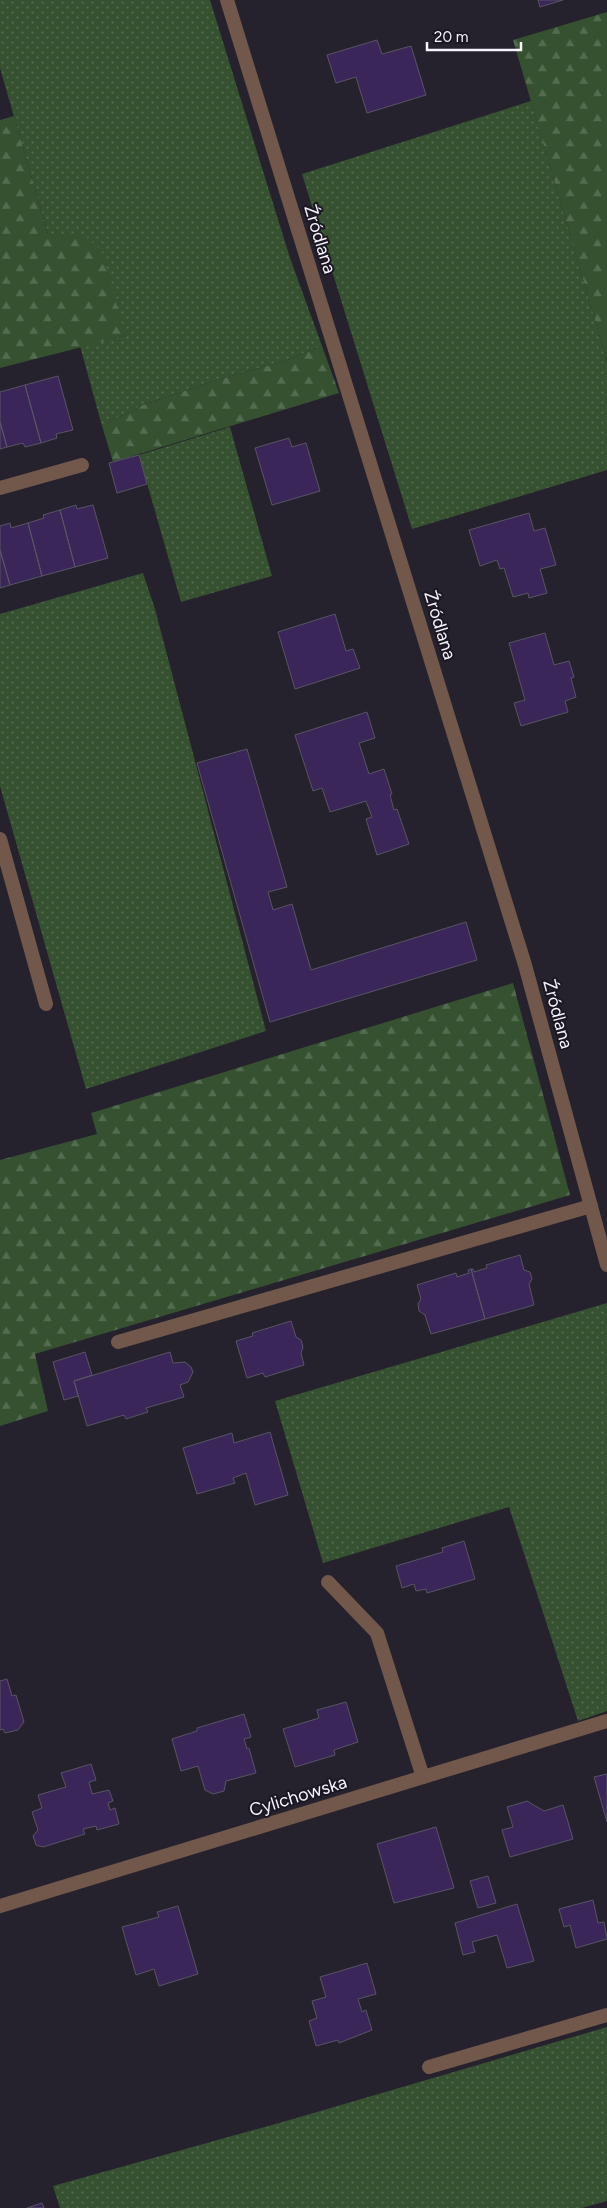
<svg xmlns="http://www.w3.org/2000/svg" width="607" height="2208" font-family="Figtree,sans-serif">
<defs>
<pattern id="grass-dots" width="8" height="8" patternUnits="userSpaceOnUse" patternTransform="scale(1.25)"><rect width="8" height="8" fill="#355130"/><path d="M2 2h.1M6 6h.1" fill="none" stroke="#536b4f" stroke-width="1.8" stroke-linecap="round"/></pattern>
<pattern id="forest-firs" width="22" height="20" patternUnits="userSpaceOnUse" patternTransform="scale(1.25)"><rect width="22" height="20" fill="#355130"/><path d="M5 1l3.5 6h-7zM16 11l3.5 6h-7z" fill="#536b4f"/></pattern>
</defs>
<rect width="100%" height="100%" fill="#25212d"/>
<path fill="url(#grass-dots)" d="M 0,0 L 210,0 L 290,258 L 322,346 L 285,361 L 220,379 L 143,405 L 102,426 L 80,346 L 125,336 L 82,234 L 48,234 L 0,68 Z
M 531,101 L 607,361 L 607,470 L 412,529 L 302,174 Z
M 230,427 L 272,576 L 181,602 L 139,455 Z
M 143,573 L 155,609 L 266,1031 L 86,1089 L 0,786 L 0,614 Z
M 607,1303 L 607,1711 L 578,1721 L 509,1507 L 323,1563 L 275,1401 Z
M 607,2027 L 607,2201 L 582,2208 L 60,2208 L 53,2186 L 293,2119 Z"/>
<path fill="url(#forest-firs)" d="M 607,12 L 607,361 L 513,40 Z
M 14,116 L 48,234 L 83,234 L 102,251 L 125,336 L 0,368 L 0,120 Z
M 322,346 L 339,393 L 113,462 L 102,426 L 143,405 L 220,379 L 285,361 Z
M 513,983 L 570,1195 L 35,1354 L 48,1411 L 0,1426 L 0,1160 L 97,1134 L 91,1113 Z"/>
<path fill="#3a2659" stroke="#595563" d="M 538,0 L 563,0 L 540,7 Z
M 377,40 L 382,54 L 411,46 L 426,95 L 367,113 L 356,77 L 336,83 L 327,55 Z
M 58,376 L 73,430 L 56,434 L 57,438 L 41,443 L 25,385 Z
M 25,385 L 41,443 L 25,447 L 23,443 L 7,447 L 0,422 L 0,392 Z
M 0,422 L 7,447 L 0,449 Z
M 289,438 L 292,447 L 306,443 L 320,491 L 272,505 L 255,448 Z
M 139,455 L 147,484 L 117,493 L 109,463 Z
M 76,505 L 77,509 L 93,505 L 108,558 L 75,567 L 60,510 Z
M 60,510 L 75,567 L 42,576 L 28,523 L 44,518 L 43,515 Z
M 529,513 L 534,531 L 545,528 L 556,565 L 540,569 L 547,593 L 529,598 L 528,593 L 513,597 L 504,568 L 500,569 L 497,560 L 480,566 L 469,530 Z
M 10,523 L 11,528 L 28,523 L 42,576 L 10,585 L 0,550 L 0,526 Z
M 0,550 L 10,585 L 0,588 Z
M 335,614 L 346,651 L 353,649 L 360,668 L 295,689 L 278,632 Z
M 545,633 L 554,665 L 569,661 L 574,677 L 571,678 L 576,697 L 565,701 L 568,712 L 521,726 L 514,703 L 525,700 L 509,643 Z
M 367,712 L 375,738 L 359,743 L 369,774 L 384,769 L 392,794 L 390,795 L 394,810 L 397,809 L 409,844 L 377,855 L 366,819 L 372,817 L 366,801 L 330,812 L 322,788 L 313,791 L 295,735 Z
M 247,749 L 287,887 L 268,892 L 273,910 L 292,904 L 311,970 L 466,922 L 477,960 L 270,1022 L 197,763 Z
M 520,1255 L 524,1270 L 530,1272 L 532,1279 L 529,1284 L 534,1305 L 485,1319 L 471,1269 L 473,1269 L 474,1272 L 487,1268 L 486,1265 Z
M 471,1269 L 485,1319 L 431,1334 L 425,1315 L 419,1311 L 418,1304 L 421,1299 L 417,1285 L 456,1273 L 457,1277 L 469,1273 L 468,1270 Z
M 291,1321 L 296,1337 L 301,1340 L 303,1347 L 301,1353 L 304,1365 L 265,1377 L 263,1373 L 247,1378 L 236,1341 L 253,1336 L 252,1333 Z
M 85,1352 L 92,1375 L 74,1381 L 78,1396 L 64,1400 L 53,1362 Z
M 170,1352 L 173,1363 L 185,1362 L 191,1367 L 193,1372 L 188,1382 L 180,1385 L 184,1397 L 146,1408 L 148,1412 L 126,1419 L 124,1415 L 87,1426 L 74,1381 Z
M 270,1432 L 288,1495 L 255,1505 L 246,1473 L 233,1478 L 235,1483 L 197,1494 L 183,1448 L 232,1433 L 234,1443 Z
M 464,1541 L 475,1579 L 427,1593 L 426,1589 L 416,1591 L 414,1584 L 402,1588 L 396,1566 L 443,1552 L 442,1548 Z
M 7,1679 L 12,1696 L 16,1695 L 24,1722 L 18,1730 L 5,1733 L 3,1729 L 0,1730 L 0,1681 Z
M 346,1702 L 358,1742 L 334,1750 L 335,1755 L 295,1767 L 283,1729 L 319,1718 L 317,1710 Z
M 244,1714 L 251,1737 L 244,1739 L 247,1749 L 249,1748 L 256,1773 L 226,1781 L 224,1791 L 213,1794 L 205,1790 L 198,1766 L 181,1771 L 172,1739 L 197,1731 L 197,1728 Z
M 91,1764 L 96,1780 L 89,1782 L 92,1794 L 109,1790 L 113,1801 L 108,1803 L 110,1810 L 115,1808 L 119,1824 L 97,1830 L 96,1826 L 83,1829 L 85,1834 L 43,1847 L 36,1845 L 33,1836 L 38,1830 L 32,1812 L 42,1808 L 38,1795 L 66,1787 L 61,1773 Z
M 607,1774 L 607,1822 L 594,1777 Z
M 527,1801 L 544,1811 L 563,1805 L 573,1839 L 510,1857 L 502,1830 L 513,1827 L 507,1807 Z
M 436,1827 L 454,1888 L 394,1903 L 377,1844 Z
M 488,1876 L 496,1903 L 478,1908 L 470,1881 Z
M 593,1900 L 598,1923 L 604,1922 L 607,1939 L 576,1948 L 570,1925 L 564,1927 L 559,1909 Z
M 517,1904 L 534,1961 L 507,1968 L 497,1935 L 472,1942 L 475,1952 L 463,1955 L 455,1923 Z
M 178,1906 L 198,1974 L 159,1986 L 154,1969 L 136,1975 L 122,1927 L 159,1917 L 157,1912 Z
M 367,1963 L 376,1994 L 358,1999 L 362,2012 L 366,2010 L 372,2030 L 339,2043 L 338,2040 L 316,2046 L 309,2021 L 317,2018 L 312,2001 L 326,1997 L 320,1977 Z
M 42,2203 L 44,2208 L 27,2208 Z"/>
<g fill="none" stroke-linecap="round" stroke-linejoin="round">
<path stroke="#71584a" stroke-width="14" d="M 0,488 L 82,465
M 118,1342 L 591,1206
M 328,1582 L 377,1633 L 423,1777
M 429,2067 L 607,2015"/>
<path stroke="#71584a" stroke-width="14" d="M 227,0 L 525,965 L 607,1265
M 0,839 L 46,1004
M 0,1906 L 607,1721"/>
</g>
<g text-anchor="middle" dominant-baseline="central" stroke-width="4" stroke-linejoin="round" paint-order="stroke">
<g font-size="18" fill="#f6f4fc" stroke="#1b1723">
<text transform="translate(320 239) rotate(73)">Źródlana</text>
<text transform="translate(440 625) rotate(73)">Źródlana</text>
<text transform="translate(558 1014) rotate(75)">Źródlana</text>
<text transform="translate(298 1796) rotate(-17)">Cylichowska</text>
</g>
</g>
<path d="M427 42v8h94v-8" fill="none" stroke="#f6f4fc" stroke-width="2.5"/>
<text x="434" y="42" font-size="15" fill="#f6f4fc" stroke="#1b1723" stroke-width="4" paint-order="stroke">20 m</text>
</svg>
